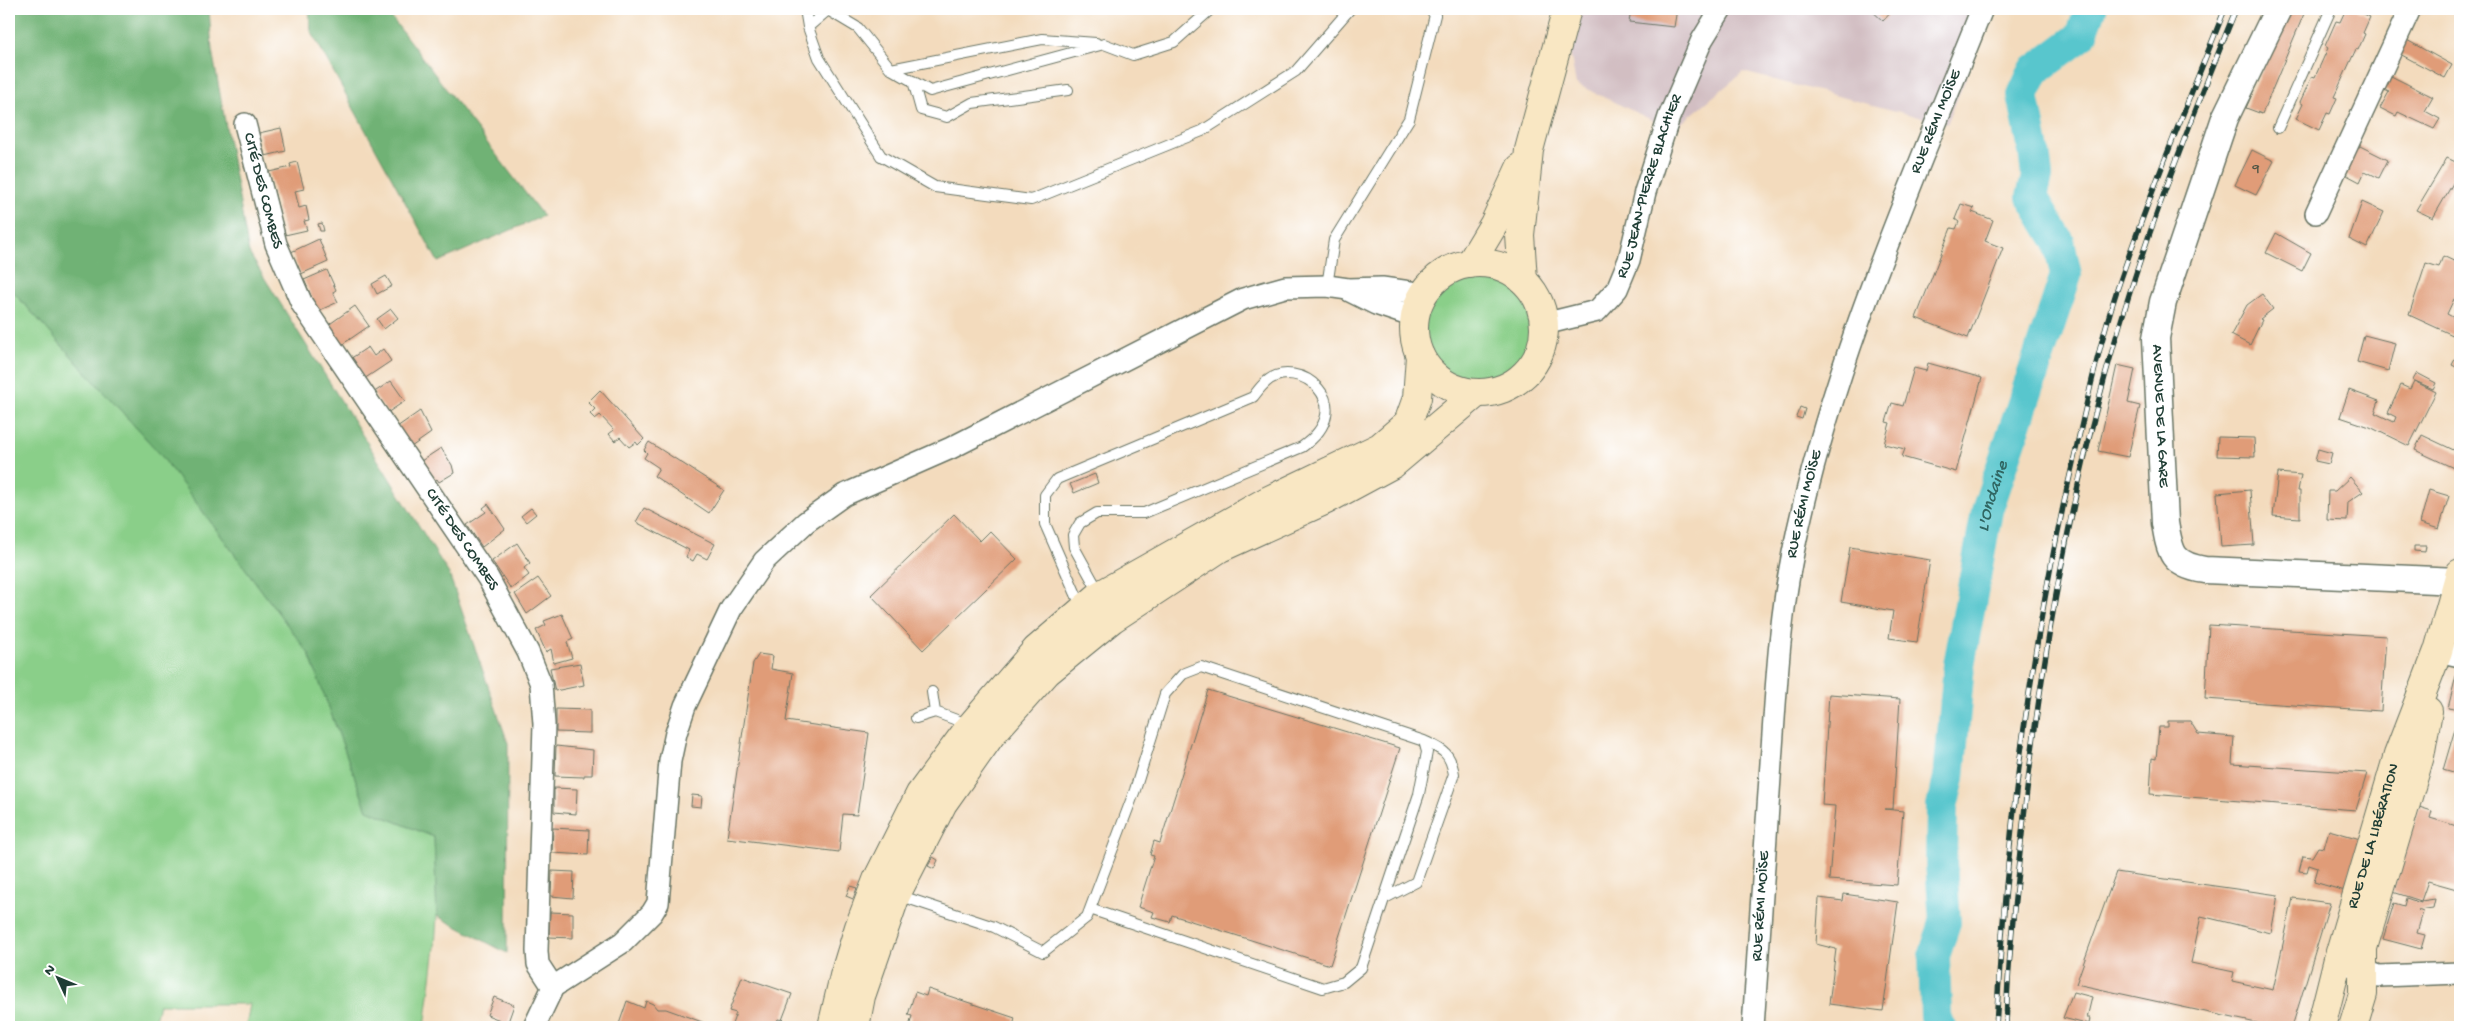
<svg xmlns="http://www.w3.org/2000/svg" width="2469" height="1036" font-family="'Gochi Hand',sans-serif">
<rect width="100%" height="100%" fill="#fff"/>
<filter id="ink" filterUnits="userSpaceOnUse"><feTurbulence type="fractalNoise" baseFrequency=".02" numOctaves="2"/><feDisplacementMap in="SourceGraphic" scale="10" xChannelSelector="R" yChannelSelector="G"/><feConvolveMatrix kernelMatrix="1 2 1 2 8 2 1 2 1" color-interpolation-filters="sRGB"/></filter>
<filter id="wash" filterUnits="userSpaceOnUse"><feTurbulence type="fractalNoise" baseFrequency=".0096" numOctaves="4" result="noise"/><feDisplacementMap in="SourceGraphic" scale="20" xChannelSelector="R" yChannelSelector="G"/><feGaussianBlur stdDeviation="1.12" result="paint"/><feColorMatrix in="noise" values="0 0 0 0 0 0 0 0 0 0 0 0 0 0 0 0 0 1.4 0 .05"/><feComposite in="paint" operator="in"/></filter>
<g filter="url(#wash)">
<rect width="100%" height="100%" fill="#f3dbbd"/>
<path fill="#d2bec2" d="M 1562,9 L 1994,9 L 1947,124 L 1743,72 L 1673,130 L 1576,84 Z"/>
<path fill="#8acf89" stroke="#54865e" d="M1422 328a56 56 0 1 1 112 0a56 56 0 1 1-112 0Z
M 9,287 L 160,454 L 309,654 L 367,810 L 434,837 L 437,916 L 435,947 L 425,1027 L 246,1027 L 250,1004 L 159,1004 L 153,1027 L 9,1027 Z"/>
<path fill="#6fb275" stroke="#477854" d="M 9,9 L 209,9 L 212,50 L 249,253 L 449,574 L 508,743 L 507,953 L 437,916 L 434,837 L 367,810 L 309,654 L 160,454 L 9,287 Z
M 309,9 L 385,9 L 543,216 L 438,262 L 311,31 Z"/>
<g fill="none" stroke-linecap="round" stroke-linejoin="round">
<path stroke="#58c6cd" stroke-width="32" id="s1" d="M 1940,1027 L 1936,1016 L 1934,956 L 1945,923 L 1941,863 L 1942,806 L 1949,778 L 1959,665 L 1987,511 L 2066,275 L 2059,242 L 2032,197 L 2037,176 L 2034,151 L 2023,95 L 2034,71 L 2081,36 L 2091,9"/>
</g>
<g id="blocks">
<path fill="#e09c78" d="M 1631,9 L 1677,9 L 1674,27 L 1629,22 Z
M 1870,9 L 1894,9 L 1883,21 Z
M 2289,9 L 2306,9 L 2262,114 L 2246,108 Z
M 2346,9 L 2354,9 L 2370,17 L 2363,33 L 2365,34 L 2358,50 L 2356,49 L 2334,97 L 2337,98 L 2330,114 L 2327,113 L 2319,130 L 2296,119 L 2303,104 L 2300,102 L 2312,76 L 2315,77 L 2328,48 L 2325,46 L 2336,21 L 2340,22 Z
M 2405,39 L 2452,65 L 2445,78 L 2398,53 Z
M 2389,75 L 2433,97 L 2425,111 L 2440,119 L 2434,129 L 2398,112 L 2396,116 L 2380,108 L 2389,92 L 2382,89 Z
M 281,128 L 286,151 L 265,156 L 259,133 Z
M 2356,144 L 2388,160 L 2379,178 L 2365,171 L 2360,182 L 2343,173 Z
M 2252,150 L 2274,161 L 2256,195 L 2235,185 Z
M 2447,158 L 2460,164 L 2460,171 L 2433,218 L 2416,210 Z
M 297,162 L 304,189 L 295,191 L 299,208 L 306,206 L 309,220 L 304,221 L 307,230 L 285,235 L 269,172 L 291,167 L 290,164 Z
M 2362,202 L 2384,212 L 2367,248 L 2349,239 Z
M 1961,204 L 1974,208 L 1972,212 L 1993,220 L 1985,241 L 2003,248 L 1968,338 L 1916,318 L 1951,228 L 1956,229 L 1959,222 L 1955,219 Z
M 322,223 L 324,231 L 320,231 L 318,224 Z
M 2276,233 L 2311,253 L 2302,271 L 2266,253 Z
M 319,239 L 328,262 L 301,274 L 291,252 Z
M 2443,256 L 2460,264 L 2460,302 L 2454,299 L 2447,314 L 2460,321 L 2460,331 L 2457,337 L 2409,315 L 2426,263 L 2439,267 Z
M 327,270 L 336,290 L 333,292 L 338,302 L 318,311 L 304,280 Z
M 386,276 L 392,286 L 377,294 L 372,284 Z
M 2262,294 L 2273,309 L 2260,319 L 2262,320 L 2250,345 L 2231,335 L 2247,305 Z
M 355,306 L 369,326 L 340,346 L 327,326 Z
M 391,309 L 398,318 L 384,329 L 377,319 Z
M 2364,335 L 2395,343 L 2388,371 L 2357,362 Z
M 368,347 L 374,356 L 383,349 L 391,361 L 364,379 L 350,359 Z
M 2455,359 L 2460,361 L 2460,369 L 2452,365 Z
M 1928,363 L 1982,378 L 1956,472 L 1902,457 L 1905,449 L 1884,444 L 1890,423 L 1886,422 L 1892,403 L 1903,406 L 1914,368 L 1926,371 Z
M 2117,365 L 2135,369 L 2128,403 L 2140,406 L 2128,457 L 2098,451 Z
M 2417,373 L 2436,383 L 2433,389 L 2413,380 Z
M 391,381 L 405,401 L 387,413 L 373,393 Z
M 2414,381 L 2436,392 L 2409,446 L 2370,427 L 2340,417 L 2349,390 L 2379,401 L 2375,413 L 2394,422 L 2396,417 L 2388,413 L 2401,385 L 2410,389 Z
M 600,390 L 644,439 L 638,445 L 636,442 L 629,447 L 620,437 L 615,441 L 609,434 L 614,430 L 600,415 L 595,419 L 590,414 L 595,409 L 588,402 Z
M 1800,407 L 1805,409 L 1802,419 L 1796,417 Z
M 420,411 L 431,433 L 411,447 L 397,427 Z
M 2422,435 L 2460,453 L 2460,471 L 2415,450 Z
M 2218,437 L 2254,438 L 2255,457 L 2217,456 Z
M 649,442 L 724,490 L 709,513 L 654,476 L 659,468 L 644,458 L 647,453 L 644,450 Z
M 441,448 L 452,465 L 454,473 L 439,482 L 437,479 L 434,481 L 421,461 Z
M 2318,449 L 2332,453 L 2329,464 L 2315,461 Z
M 2278,473 L 2301,475 L 2298,491 L 2300,491 L 2300,518 L 2273,516 Z
M 1095,474 L 1098,483 L 1074,493 L 1070,484 Z
M 2350,477 L 2363,492 L 2348,502 L 2347,521 L 2327,520 L 2328,491 L 2335,491 Z
M 2250,490 L 2254,545 L 2221,547 L 2217,493 Z
M 2429,490 L 2449,496 L 2439,529 L 2420,523 Z
M 488,504 L 505,529 L 482,547 L 467,525 L 486,512 L 483,508 Z
M 531,508 L 536,514 L 526,522 L 521,516 Z
M 644,508 L 715,544 L 707,559 L 697,554 L 693,561 L 686,557 L 689,550 L 636,522 Z
M 954,514 L 980,541 L 990,531 L 1017,559 L 923,650 L 871,595 Z
M 517,543 L 530,563 L 524,568 L 529,575 L 511,589 L 492,561 Z
M 2414,546 L 2426,546 L 2425,552 L 2414,551 Z
M 1850,547 L 1930,560 L 1917,642 L 1889,638 L 1893,611 L 1841,602 Z
M 538,578 L 551,596 L 527,614 L 515,594 Z
M 562,614 L 573,639 L 567,642 L 572,658 L 554,663 L 551,649 L 546,652 L 536,630 L 546,625 L 544,621 Z
M 2209,625 L 2386,636 L 2381,711 L 2205,699 Z
M 759,654 L 773,656 L 771,669 L 793,673 L 786,721 L 869,733 L 857,815 L 843,814 L 839,852 L 727,838 L 753,663 Z
M 580,663 L 584,685 L 555,691 L 550,668 Z
M 2457,672 L 2460,672 L 2460,710 L 2448,708 Z
M 1208,690 L 1400,748 L 1330,965 L 1172,915 L 1170,922 L 1152,917 L 1154,912 L 1138,907 L 1154,856 L 1150,855 L 1154,841 L 1160,843 Z
M 1829,694 L 1900,699 L 1893,809 L 1885,809 L 1903,811 L 1897,885 L 1829,880 L 1835,806 L 1822,805 Z
M 556,709 L 590,710 L 590,733 L 556,732 Z
M 2460,712 L 2460,775 L 2443,770 Z
M 2168,721 L 2190,721 L 2198,734 L 2234,737 L 2232,764 L 2367,773 L 2356,810 L 2150,794 L 2152,758 L 2156,759 L 2159,727 L 2168,727 Z
M 556,746 L 593,750 L 592,775 L 584,775 L 584,777 L 555,776 Z
M 554,788 L 577,789 L 576,814 L 554,812 Z
M 692,795 L 702,796 L 701,807 L 691,806 Z
M 2419,807 L 2432,811 L 2430,818 L 2460,827 L 2460,890 L 2428,881 L 2421,901 L 2393,892 Z
M 553,828 L 589,830 L 588,855 L 552,853 Z
M 2329,830 L 2360,839 L 2345,891 L 2314,882 L 2318,868 L 2309,865 L 2307,872 L 2299,871 L 2303,856 L 2312,857 L 2318,847 L 2324,848 Z
M 933,857 L 938,860 L 934,869 L 928,866 Z
M 552,871 L 574,872 L 573,898 L 551,896 Z
M 2116,872 L 2278,895 L 2271,933 L 2201,916 L 2191,963 L 2234,972 L 2232,981 L 2273,990 L 2293,898 L 2330,903 L 2292,1027 L 2275,1027 L 2076,984 Z
M 850,886 L 857,888 L 853,899 L 846,896 Z
M 1844,894 L 1898,902 L 1883,1011 L 1829,1004 L 1836,949 L 1816,944 L 1819,898 L 1843,901 Z
M 2406,898 L 2421,903 L 2421,901 L 2435,899 L 2433,908 L 2418,910 L 2423,912 L 2417,933 L 2425,935 L 2421,949 L 2383,939 L 2394,903 L 2404,906 Z
M 550,912 L 573,913 L 573,938 L 549,937 Z
M 742,977 L 792,994 L 782,1020 L 778,1019 L 775,1027 L 731,1027 L 736,1013 L 729,1011 Z
M 928,989 L 1015,1018 L 1013,1027 L 909,1027 L 912,1016 L 908,1015 L 915,992 L 926,996 Z
M 2073,992 L 2092,997 L 2087,1018 L 2090,1018 L 2089,1024 L 2085,1023 L 2084,1027 L 2082,1026 L 2082,1023 L 2063,1018 Z
M 494,997 L 514,1005 L 508,1022 L 520,1027 L 497,1027 L 500,1020 L 487,1015 Z
M 627,1001 L 644,1008 L 646,1001 L 653,1004 L 657,1009 L 666,1009 L 716,1027 L 618,1027 Z"/>
</g>
</g>
<g filter="url(#ink)">
<use href="#blocks" fill-opacity="0" stroke="#697464" stroke-width="1"/>
<g fill="none" stroke-linecap="round" stroke-linejoin="round">
<defs>
<path id="service" d="M 805,9 L 808,27 L 819,58 L 881,156 L 935,187 L 1031,200 L 1202,131 L 1296,71 L 1350,9
M 808,27 L 828,10 L 858,28 L 891,69 L 930,91 L 1104,44 L 1133,55 L 1174,42 L 1211,9
M 891,69 L 1042,39 L 1096,43
M 913,81 L 921,110 L 947,117 L 972,103 L 1068,90
M 2278,128 L 2331,9
M 1327,286 L 1334,240 L 1409,119 L 1435,15 L 1430,9
M 1082,608 L 1045,524 L 1045,495 L 1057,479 L 1253,397 C 1257,392 1261,386 1266,382 C 1297,354 1362,405 1302,447 L 1144,513 L 1097,513 L 1080,523 L 1073,535 L 1074,547 L 1100,594
M 932,692 L 935,712
M 916,718 L 935,712 L 970,725
M 898,895 L 994,927 L 1043,952 L 1087,917 L 1135,790 L 1165,694 L 1183,674 L 1201,667 L 1424,741 L 1427,752 L 1419,794 L 1361,968 L 1344,982 L 1323,988 L 1090,909
M 1385,898 L 1416,882 L 1454,774 C 1450,752 1443,750 1424,741"/>
<g id="minor">
<path id="s2" d="M 245,124 L 276,244 L 302,304 L 488,578 L 528,652 L 541,684 L 544,724 L 537,951 L 538,964 L 553,987"/>
<path d="M 2316,213 L 2410,9"/>
<path d="M 1350,291 L 1376,304 L 1415,317"/>
<path id="s3" d="M 1544,324 L 1597,311 L 1617,289 L 1629,260 L 1645,192 L 1669,117 L 1702,40 L 1721,9"/>
<path d="M 2438,651 L 2460,656"/>
<path d="M 2350,965 L 2379,976 L 2460,973"/>
<path d="M 534,1027 L 553,987 L 623,942 L 652,913 L 658,903 L 670,761 L 676,733 L 685,706 L 731,609 L 764,561 L 806,522 L 844,495 L 951,448 L 1243,299 L 1285,287 L 1327,286 L 1348,289 L 1382,288 L 1424,294"/>
<path id="s4" d="M 1753,1027 C 1759,939 1765,851 1771,763 C 1776,693 1779,622 1793,553 C 1831,364 1911,187 1982,9"/>
</g>
<g id="tertiary">
<path id="s5" d="M 2278,9 L 2225,118 L 2163,302 L 2156,338 L 2165,523 C 2170,553 2172,565 2205,570 L 2458,581"/>
</g>
<g id="secondary">
<circle cx="1479" cy="328" r="65"/>
<path d="M 1470,264 L 1494,224 L 1520,168"/>
<path d="M 1523,280 L 1520,235 L 1529,150 L 1567,9"/>
<path d="M 832,1027 L 844,976 L 859,927 L 877,880 L 920,794 L 969,728 L 1036,650 L 1100,595 L 1267,501 L 1380,447 L 1408,423 L 1417,398 L 1420,356"/>
<path d="M 855,1027 L 861,996 L 896,895 L 943,803 L 991,735 L 1047,672 L 1112,619 L 1220,548 L 1326,500 L 1393,464 L 1477,393"/>
<path id="s6" d="M 2321,1027 L 2338,959 L 2398,755 L 2438,651 L 2460,573"/>
<path d="M 2353,1027 L 2363,994 L 2363,948 L 2420,756 L 2428,711"/>
</g>
</defs>
<use href="#service" stroke="#697464" stroke-width="12"/>
<use href="#minor" stroke="#697464" stroke-width="24"/>
<use href="#tertiary" stroke="#697464" stroke-width="29"/>
<use href="#secondary" stroke="#697464" stroke-width="30"/>
<use href="#service" stroke="#fff" stroke-width="10"/>
<use href="#minor" stroke="#fff" stroke-width="21"/>
<use href="#tertiary" stroke="#fff" stroke-width="26"/>
<use href="#secondary" stroke="#f9e7c3" stroke-width="28"/>
<defs>
<path id="rail" d="M 1996,1027 C 2006,836 2030,645 2074,458 C 2087,402 2099,345 2117,290 C 2149,195 2188,102 2225,9
M 2006,1027 C 2008,953 2017,880 2025,807 C 2045,633 2076,462 2129,295 C 2160,198 2198,103 2236,9"/>
</defs>
<use href="#rail" stroke="#1f3d34" stroke-width="5.5"/>
<use href="#rail" stroke="#fff" stroke-width="4" stroke-dasharray="11" stroke-linecap="butt"/>
</g>
</g>
<g text-anchor="middle" dominant-baseline="central" stroke-width="4" stroke-linejoin="round" paint-order="stroke">
<g font-size="14" fill="#4f5545">
<text x="2256" y="169">9</text>
</g>
<g font-size="16" fill="#1f3d34" stroke="#fff">
<text stroke="none"><textPath href="#s4" startOffset="931">RUE RÉMI MOÏSE</textPath></text>
<text stroke="none"><textPath href="#s3" startOffset="192">RUE JEAN-PIERRE BLACHIER</textPath></text>
<text stroke="none"><textPath href="#s2" startOffset="69">CITÉ DES COMBES</textPath></text>
<text stroke="none"><textPath href="#s5" startOffset="430">AVENUE DE LA GARE</textPath></text>
<text stroke="none"><textPath href="#s4" startOffset="526">RUE RÉMI MOÏSE</textPath></text>
<text stroke="none"><textPath href="#s2" startOffset="474">CITÉ DES COMBES</textPath></text>
<text stroke="none"><textPath href="#s6" startOffset="198">RUE DE LA LIBÉRATION</textPath></text>
<text stroke="none"><textPath href="#s4" startOffset="121">RUE RÉMI MOÏSE</textPath></text>
</g>
<g font-size="18" font-style="italic" fill="#306662" stroke="#fff">
<text stroke="none"><textPath href="#s1" startOffset="538">L'Ondaine</textPath></text>
</g>
</g>
<rect width="2469" height="1036" fill="none" stroke="#fff" stroke-width="30"/>
<g transform="translate(58 978) rotate(314)" stroke="#ffffff" stroke-width="4" paint-order="stroke">
<path d="M0-4L9 19L0 12L-9 19Z" fill="#1f3d34"/>
<text y="-8" font-size="14" font-weight="bold" text-anchor="middle" fill="#1f3d34">N</text>
</g>
</svg>
